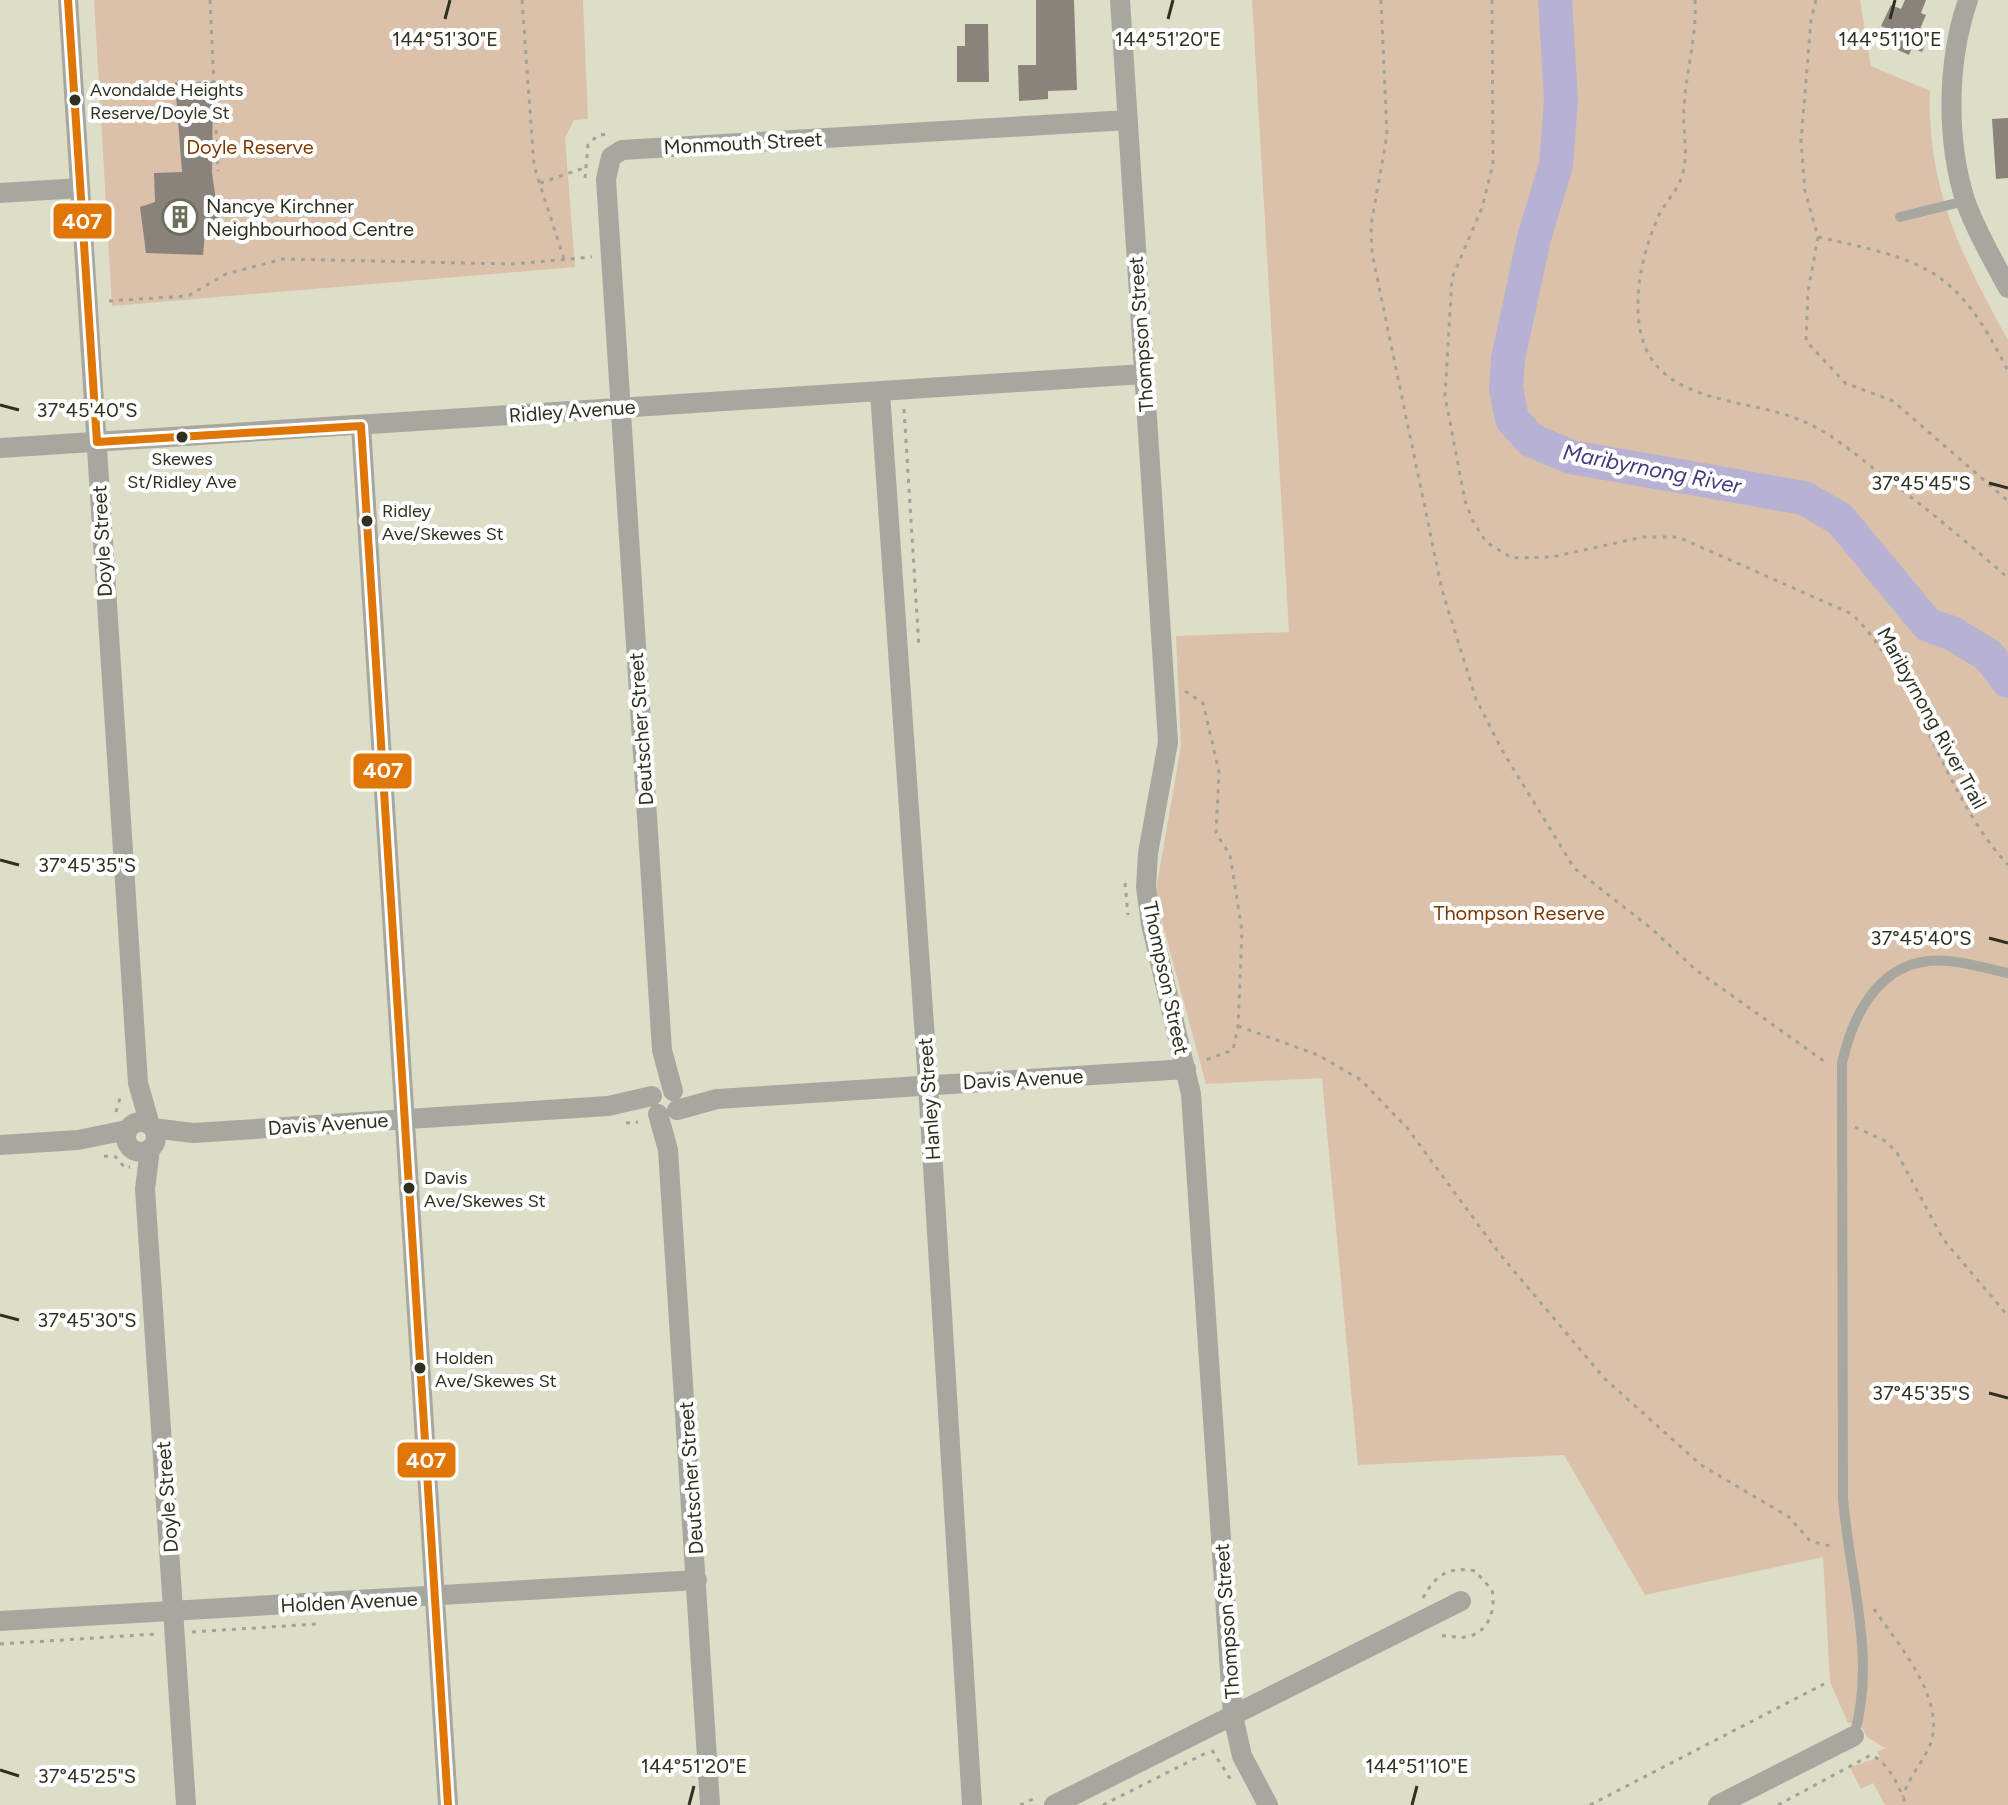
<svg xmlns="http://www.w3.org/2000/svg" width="2008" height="1805" font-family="Figtree,sans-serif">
<rect width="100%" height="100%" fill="#dedec8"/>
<path fill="#dbc1aa" d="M 94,0 L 583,0 L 588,119 L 574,120 L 565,138 L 575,267 L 112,306 Z
M 1252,0 L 1860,0 L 1871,66 L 1930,91 C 1927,189 1962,257 2008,340 L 2008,1805 L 1885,1805 L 1873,1783 L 1861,1789 L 1850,1767 L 1880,1757 L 1877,1752 L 1885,1748 L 1867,1737 L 1861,1725 L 1848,1723 L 1830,1682 L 1823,1557 L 1645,1595 L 1564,1455 L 1358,1465 L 1322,1078 L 1206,1084 L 1155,896 L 1181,746 L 1176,636 L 1289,632 Z"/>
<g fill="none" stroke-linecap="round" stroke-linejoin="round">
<path stroke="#b7b2d4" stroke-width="34" d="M 1555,0 L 1561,100 L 1556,165 L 1534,238 L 1508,359 L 1506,388 L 1512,419 L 1531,440 L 1571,457 L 1804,498 L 1840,519 L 1928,625 L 1952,633 L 1989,656 L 2008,681"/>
</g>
<path fill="#89837c" d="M 1036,0 L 1074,0 L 1077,90 L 1048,91 L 1048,99 L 1019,101 L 1018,65 L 1036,65 Z
M 1905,0 L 1926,0 L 1921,13 L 1926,15 L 1920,29 L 1930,33 L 1922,52 L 1912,48 L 1909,55 L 1882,43 L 1888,29 L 1881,26 L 1891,5 L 1901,9 Z
M 965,24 L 988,24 L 989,82 L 957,82 L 957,46 L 965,46 Z
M 213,82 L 212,173 L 220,228 L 205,233 L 203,255 L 146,253 L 140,207 L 155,202 L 154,173 L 182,172 L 175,83 Z
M 2008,118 L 2008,178 L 1996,179 L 1992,119 Z"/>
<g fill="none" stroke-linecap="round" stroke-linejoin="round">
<path stroke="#a1a298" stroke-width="3" stroke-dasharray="4 6" stroke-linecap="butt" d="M 210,0 L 218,171
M 522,0 L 534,166 L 564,259
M 1381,0 L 1387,135 L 1371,225 L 1372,253 L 1442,590 L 1476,699 L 1502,750 L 1574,868 L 1652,929 L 1696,970 L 1828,1064
M 1492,0 L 1493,164 L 1482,208 L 1452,278 L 1445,396 L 1465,501 L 1473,521 L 1486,542 L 1512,558 L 1552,557 L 1643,537 L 1678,537 L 1852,614 C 1922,684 1941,792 2008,865
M 1695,0 C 1697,37 1686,71 1684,107 C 1682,132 1690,155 1681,179 C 1676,192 1665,203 1659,215 C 1649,237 1642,261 1639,285 C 1636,316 1638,352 1665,374 C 1703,405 1763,402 1807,423 C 1832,434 1855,454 1877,471 C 1922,505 1965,540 2008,578
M 1816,0 L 1811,20 L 1801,141 L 1805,191 L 1818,237 L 1808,292 L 1806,341 L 1845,383 L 1893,401 L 2008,501
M 585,178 L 588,145 L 597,136 L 610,133
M 540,183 L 584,168
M 1818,237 C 1926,261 1956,267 2008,371
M 109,301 L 188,296 L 226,274 L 283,259 L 513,264 L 592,257
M 904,409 L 919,648
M 1185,691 L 1203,703 L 1219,772 L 1216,833 L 1230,855 L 1242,931 L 1238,1026 L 1233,1050 L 1203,1061
M 1125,883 L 1128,915
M 1238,1026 L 1318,1055 L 1361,1080 L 1408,1129 L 1499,1253 L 1604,1378 L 1701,1465 L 1789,1517 L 1810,1541 L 1834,1547
M 116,1112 L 120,1098
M 626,1123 L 638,1122
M 1855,1127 L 1887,1142 L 1897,1153 L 1943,1239 L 2008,1316
M 104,1156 L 116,1157 L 125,1168 L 130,1167
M 1423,1598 C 1435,1575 1449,1566 1475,1571 L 1492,1590 C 1496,1609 1489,1634 1465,1637 C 1456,1638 1448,1635 1438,1636
M 1874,1609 C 1898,1644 1945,1698 1931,1742 C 1924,1762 1908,1777 1903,1797
M 192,1632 L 316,1624
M 0,1644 L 156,1634
M 1212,1750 L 1231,1780
M 1020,1805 L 1035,1798
M 1103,1805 L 1210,1751
M 1590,1805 L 1824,1684
M 1778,1805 L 1871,1755 C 1889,1763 1900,1788 1906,1805"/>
<path stroke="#a7a79f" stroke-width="10" d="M 1900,217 L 1965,201
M 1854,1736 C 1877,1657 1849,1577 1843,1498 L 1842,1063 C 1852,1018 1876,967 1928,961 C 1953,958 1984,968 2008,973"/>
<path stroke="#a7a79f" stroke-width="20" d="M 68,0 L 138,1083 L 150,1125
M 1120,0 L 1168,742 L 1148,853 L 1146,887 L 1151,924 L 1191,1094 L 1233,1716 L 1242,1756 L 1268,1805
M 1968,0 C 1947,61 1946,138 1965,200 C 1975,229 1993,260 2008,288
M 0,193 L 80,188
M 880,392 L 927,1068 L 972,1805
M 361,426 L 448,1805
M 0,448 L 1143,374
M 673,1091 L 662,1050 L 606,179 L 611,157 L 622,150 L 1128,120
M 677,1110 L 717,1099 L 1186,1069
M 658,1114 L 668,1150 L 710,1805
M126 1137a15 15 0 1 1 30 0a15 15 0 1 1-30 0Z
M 153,1128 L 193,1133 L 608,1106 L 652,1096
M 0,1145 L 78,1140 L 127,1130
M 150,1149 L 145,1189 L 186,1805
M 0,1621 L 697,1580
M 1054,1805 L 1461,1601
M 1718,1805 L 1854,1736"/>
<defs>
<path id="bus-1" d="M 68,0 L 97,442
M 361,426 L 448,1805
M 97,442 L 361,426"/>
</defs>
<use href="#bus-1" stroke="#fff" stroke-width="14"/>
<use href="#bus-1" stroke="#e07605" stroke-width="8"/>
</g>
<path fill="none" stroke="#303021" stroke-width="3" d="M 445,19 L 450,0M 1168,19 L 1173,0M 1890,19 L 1895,0M 0,405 L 19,410M 1989,483 L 2008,488M 0,860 L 19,865M 1989,938 L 2008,943M 0,1315 L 19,1320M 1989,1393 L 2008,1398M 0,1770 L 19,1776M 689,1805 L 694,1786M 1412,1805 L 1417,1786"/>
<defs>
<symbol id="building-ring" viewBox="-11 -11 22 22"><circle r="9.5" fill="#fff" stroke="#6d6d5b" stroke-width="1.5"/><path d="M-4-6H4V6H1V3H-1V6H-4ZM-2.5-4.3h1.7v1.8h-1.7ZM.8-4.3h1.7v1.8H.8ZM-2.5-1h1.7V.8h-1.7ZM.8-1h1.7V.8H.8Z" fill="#6d6d5b"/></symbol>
</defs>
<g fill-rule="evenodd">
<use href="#building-ring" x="160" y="197" width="40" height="40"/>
</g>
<g fill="#303021" stroke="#fff" stroke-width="3">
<circle cx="75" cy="100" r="7"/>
<circle cx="182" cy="437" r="7"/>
<circle cx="367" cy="521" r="7"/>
<circle cx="409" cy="1188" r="7"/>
<circle cx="420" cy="1368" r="7"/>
</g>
<g text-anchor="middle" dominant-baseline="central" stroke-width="8" stroke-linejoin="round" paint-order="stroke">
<g font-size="18" fill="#303021" stroke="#fff" text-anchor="start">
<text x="90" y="90">Avondalde Heights<tspan x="90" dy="23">Reserve/Doyle St</tspan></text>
<text x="182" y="459" text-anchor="middle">Skewes<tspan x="182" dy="23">St/Ridley Ave</tspan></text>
<text x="382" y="511">Ridley<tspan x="382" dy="23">Ave/Skewes St</tspan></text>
<text x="424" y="1178">Davis<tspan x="424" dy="23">Ave/Skewes St</tspan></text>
<text x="435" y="1358">Holden<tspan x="435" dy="23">Ave/Skewes St</tspan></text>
</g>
<g font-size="20" fill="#303021" stroke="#fff">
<text transform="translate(743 143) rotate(-3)">Monmouth Street</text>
<text transform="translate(1141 334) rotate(-94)">Thompson Street</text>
<text transform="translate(572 411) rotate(-4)">Ridley Avenue</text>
<text transform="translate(102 541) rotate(-93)">Doyle Street</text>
<text transform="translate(1932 718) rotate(61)">Maribyrnong River Trail</text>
<text transform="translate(641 729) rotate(-94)">Deutscher Street</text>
<text transform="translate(1166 978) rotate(78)">Thompson Street</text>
<text transform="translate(1023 1079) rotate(-3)">Davis Avenue</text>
<text transform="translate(929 1099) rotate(-94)">Hanley Street</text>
<text transform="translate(328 1124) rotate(-4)">Davis Avenue</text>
<text transform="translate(691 1478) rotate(-94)">Deutscher Street</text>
<text transform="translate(167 1497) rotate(-94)">Doyle Street</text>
<text transform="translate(349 1602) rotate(-3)">Holden Avenue</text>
<text transform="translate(1227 1621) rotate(-94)">Thompson Street</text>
</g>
<g font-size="20" fill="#7c3600" stroke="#fff">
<text x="250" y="147">Doyle Reserve</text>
<text x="1519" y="913">Thompson Reserve</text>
</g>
<g font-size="20" fill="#303021" stroke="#fff" text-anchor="start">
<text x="206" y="206">Nancye Kirchner<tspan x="206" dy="23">Neighbourhood Centre</tspan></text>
</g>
<g font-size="22" font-style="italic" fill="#46387e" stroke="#fff">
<text transform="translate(1652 469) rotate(11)">Maribyrnong River</text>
</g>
</g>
<g font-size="20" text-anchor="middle" fill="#303021" stroke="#fff" stroke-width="8" stroke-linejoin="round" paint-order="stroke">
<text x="445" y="46">144°51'30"E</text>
<text x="1168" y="46">144°51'20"E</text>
<text x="1890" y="46">144°51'10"E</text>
<text x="87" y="417">37°45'40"S</text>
<text x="1921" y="490">37°45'45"S</text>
<text x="87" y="872">37°45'35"S</text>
<text x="1921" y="945">37°45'40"S</text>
<text x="87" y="1327">37°45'30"S</text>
<text x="1921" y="1400">37°45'35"S</text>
<text x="694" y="1773">144°51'20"E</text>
<text x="1417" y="1773">144°51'10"E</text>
<text x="87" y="1783">37°45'25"S</text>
</g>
<g stroke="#fff" stroke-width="3">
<rect x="52" y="202" width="61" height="38" rx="8" fill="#e07605"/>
<rect x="352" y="752" width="61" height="38" rx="8" fill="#e07605"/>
<rect x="396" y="1441" width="61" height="38" rx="8" fill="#e07605"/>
</g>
<g font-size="22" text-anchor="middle" font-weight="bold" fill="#fff">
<text x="82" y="229">407</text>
<text x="383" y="778">407</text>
<text x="426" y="1468">407</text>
</g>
</svg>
